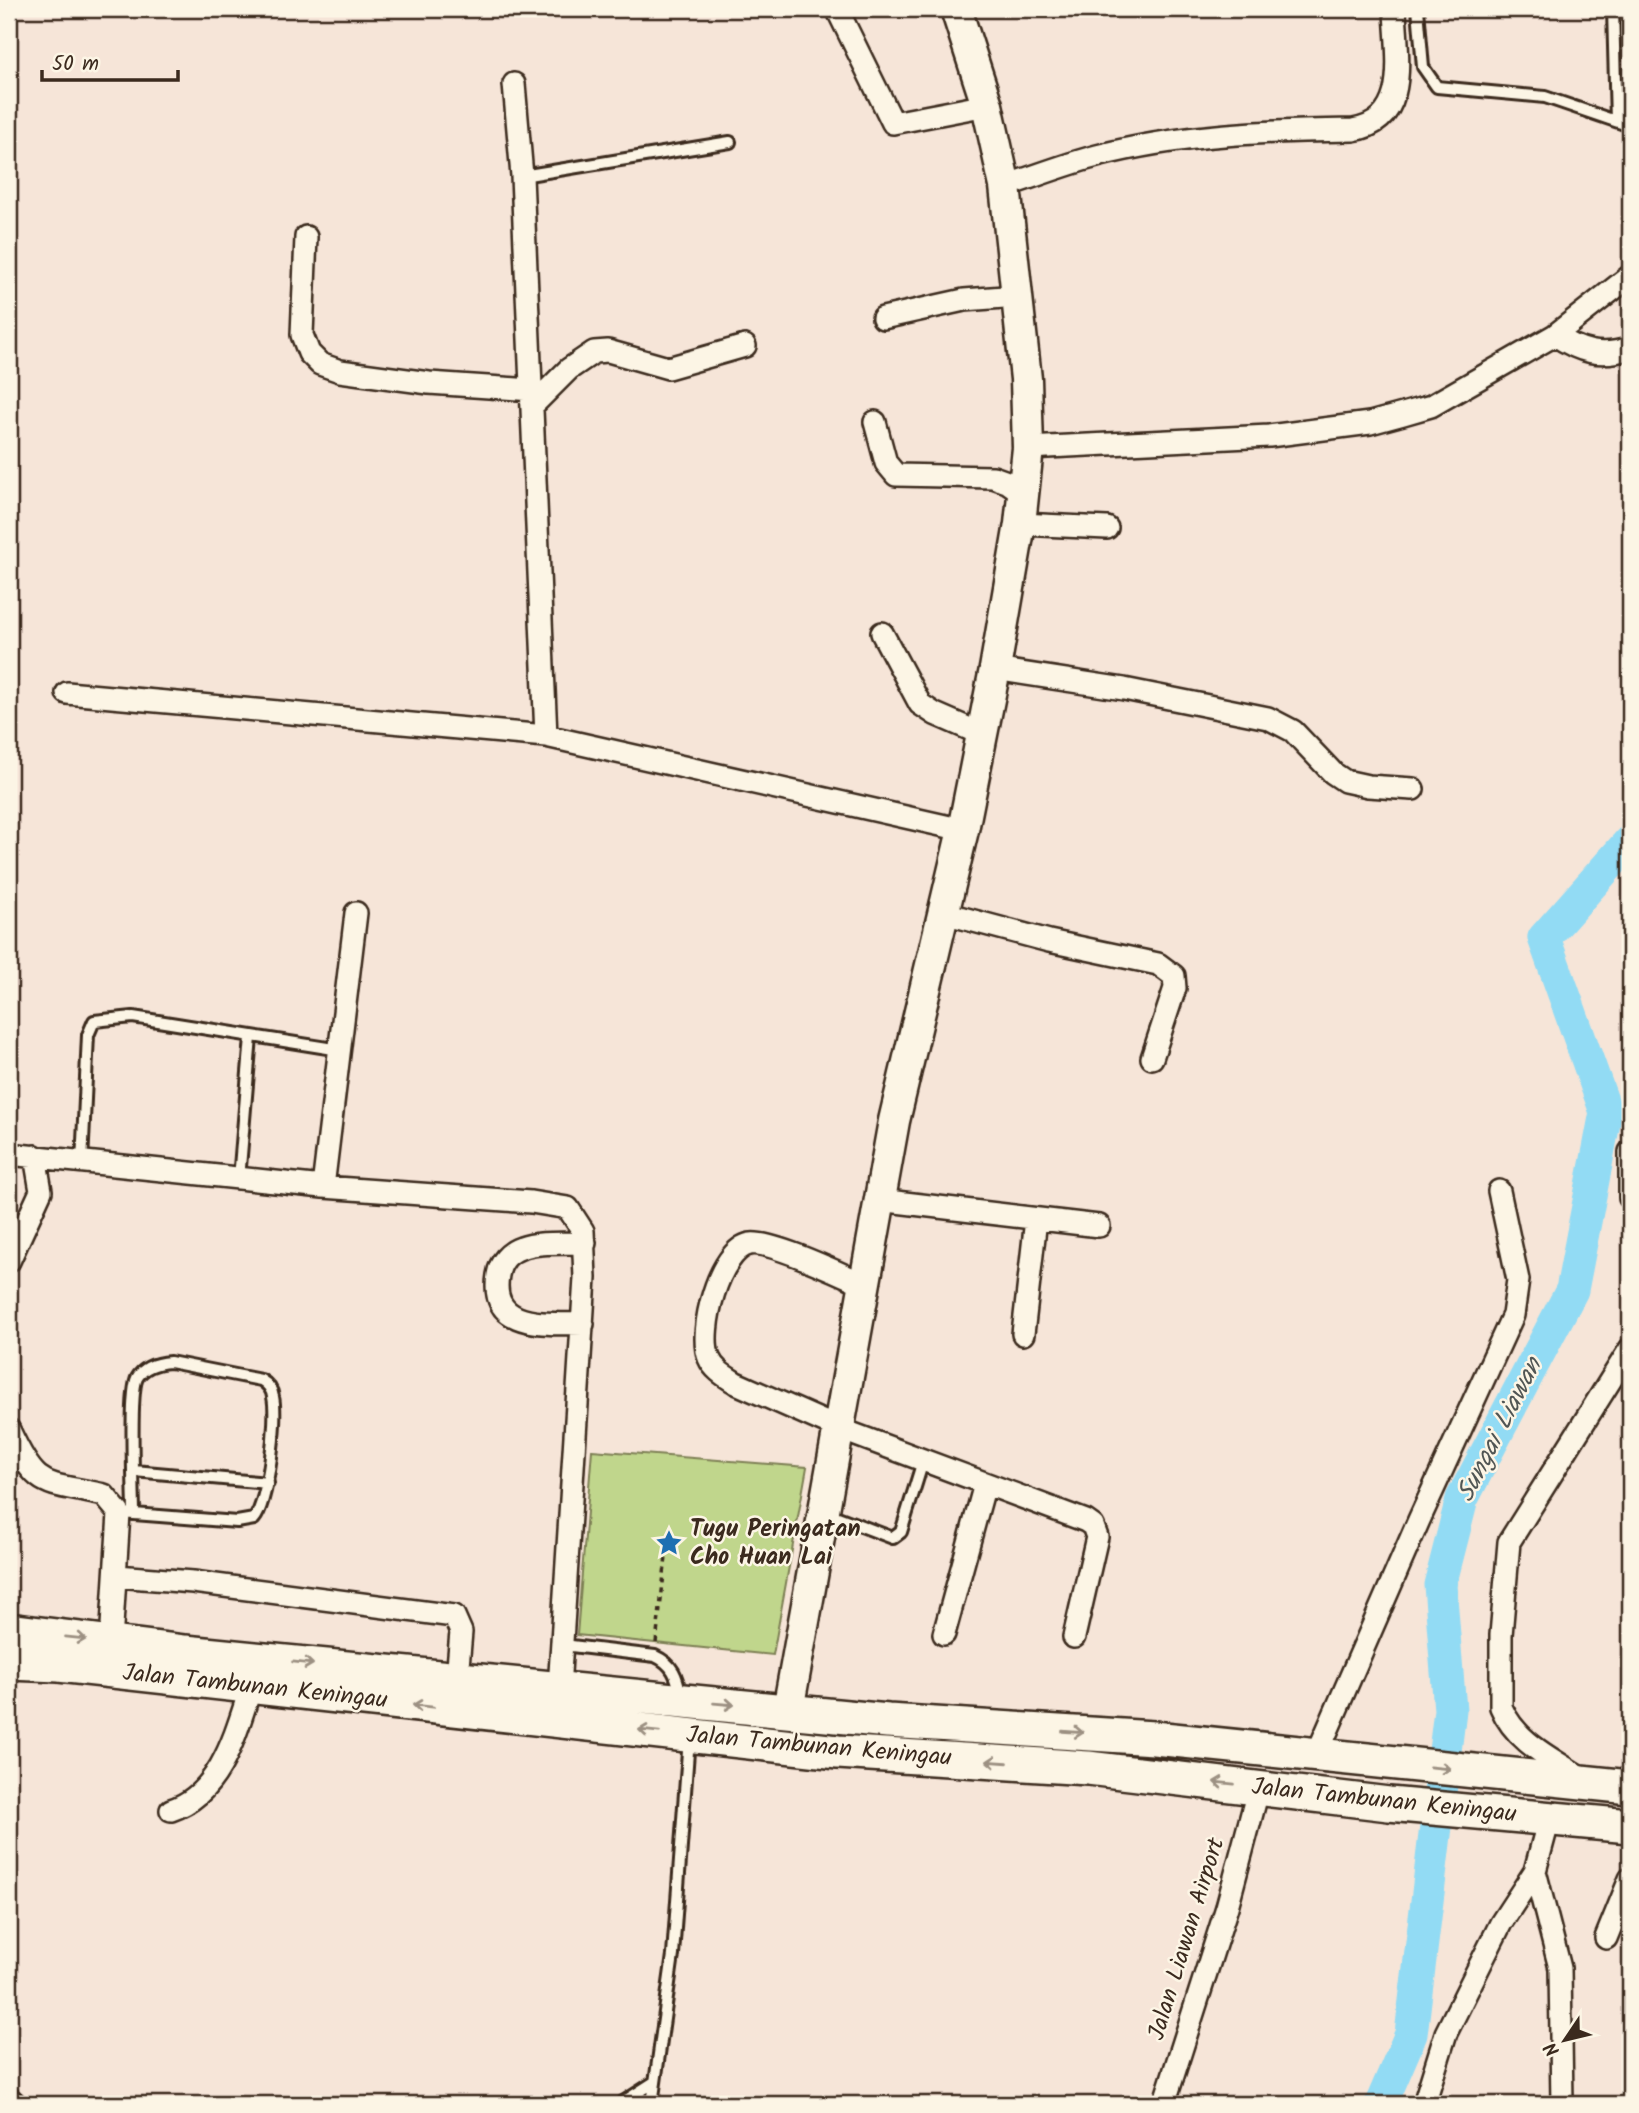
<svg xmlns="http://www.w3.org/2000/svg" width="1639" height="2113" font-family="Kalam,sans-serif">
<rect width="100%" height="100%" fill="#f6e5d8"/>
<filter id="ink" filterUnits="userSpaceOnUse"><feTurbulence type="fractalNoise" baseFrequency=".0143" numOctaves="2"/><feDisplacementMap in="SourceGraphic" scale="14" xChannelSelector="R" yChannelSelector="G"/><feConvolveMatrix kernelMatrix="1 2 1 2 8 2 1 2 1" color-interpolation-filters="sRGB"/></filter>
<g filter="url(#ink)">
<path fill="#c0d68c" stroke="#7e8055" stroke-width="2" d="M 592,1450 L 807,1467 L 773,1655 L 577,1635 Z"/>
<g fill="none" stroke-linecap="round" stroke-linejoin="round">
<path stroke="#92dbf4" stroke-width="33" d="M 1381,2104 L 1411,2034 L 1450,1710 L 1440,1585 L 1462,1499 L 1572,1290 L 1606,1112 L 1544,938 L 1630,841"/>
<defs>
<path id="lane" d="M 1418,9 L 1423,67 L 1437,87 L 1545,97 L 1630,126
M 1613,9 L 1616,121
M 522,176 L 730,142
M 82,1163 L 88,1035 L 94,1021 L 133,1017 L 340,1050
M 239,1179 L 251,1037
M 134,1471 L 268,1483
M 119,1513 L 134,1514 L 237,1522 L 254,1519 C 268,1503 278,1418 273,1397 C 272,1389 268,1384 261,1380 L 170,1362 C 157,1363 144,1366 137,1378 C 129,1394 134,1490 134,1514
M 827,1513 L 893,1538 L 901,1532 L 923,1461
M 563,1645 L 655,1656 C 673,1664 677,1676 681,1696
M 9,2091 L 23,2104
M 620,2104 L 653,2083
M 652,2104 L 673,1955 L 689,1738"/>
<path id="street" d="M 837,9 L 893,123 L 987,105
M 514,84 L 522,176 L 546,736
M 1005,186 C 1036,176 1066,164 1097,156 C 1181,134 1267,131 1353,130 C 1412,121 1396,52 1395,9
M 306,237 L 302,335 L 309,353 L 320,364 L 340,371 L 429,383 L 532,390
M 883,318 L 964,300 L 1018,296
M 1555,335 C 1580,352 1601,358 1630,348
M 533,405 L 569,369 L 594,352 L 608,351 L 668,368 L 745,346
M 875,422 L 886,463 L 896,475 L 993,477 L 1007,482 L 1024,494
M 1028,448 L 1269,436 L 1370,423 L 1403,414 L 1431,406 L 1555,335 L 1630,276
M 1020,524 L 1107,528
M 882,633 L 920,704 L 935,714 L 981,734
M 995,669 L 1124,689 L 1268,718 L 1293,731 L 1333,773 L 1345,781 L 1368,786 L 1413,789
M 67,693 L 546,736 L 963,830
M 944,913 L 1049,941 L 1158,964 L 1174,976 L 1175,988 L 1152,1058
M 1630,1152 L 1630,1198
M 9,1154 L 323,1187 L 531,1202 L 568,1208 L 583,1231 L 585,1278 L 559,1689
M 323,1187 L 356,913
M 879,1200 L 1099,1226
M 9,1261 L 41,1191 L 35,1156
M 867,1285 C 844,1276 771,1240 750,1244 C 719,1250 698,1331 709,1358 C 714,1370 725,1376 736,1383 L 840,1429 L 1086,1521 L 1093,1526 L 1097,1537 L 1074,1637
M 583,1324 C 546,1323 489,1330 498,1275 C 500,1262 509,1252 521,1248 C 540,1241 565,1244 585,1243
M 1023,1334 L 1036,1219
M 9,1430 C 38,1492 43,1481 104,1495 L 119,1513 L 111,1642
M 117,1576 L 193,1582 L 454,1616 L 461,1632 L 457,1678
M 944,1634 L 985,1484
M 1317,1754 L 1419,1520 L 1513,1315 L 1518,1280 L 1499,1191
M 1583,1779 C 1552,1758 1516,1743 1501,1707 L 1501,1635 L 1509,1542 L 1630,1349
M 171,1810 C 221,1794 236,1732 251,1687
M 1549,1819 L 1535,1871 L 1560,1968 L 1562,2104
M 1606,1938 L 1630,1879
M 1164,2104 L 1227,1907 L 1259,1787
M 1424,2104 L 1446,2033 L 1501,1923 L 1535,1871"/>
<path id="secondary" d="M 788,1710 L 894,1121 L 963,830 L 995,669 L 1020,524 L 1028,448 L 1026,379 L 1005,186 L 987,105 L 956,9"/>
<path id="primary" d="M 9,1630 L 185,1652 L 888,1721 L 1154,1738 L 1630,1787
M 9,1663 L 59,1665 L 838,1752 L 1088,1768 L 1389,1804 L 1630,1826"/>
</defs>
<use href="#lane" stroke="#3b2a1e" stroke-width="16"/>
<use href="#street" stroke="#3b2a1e" stroke-width="26"/>
<use href="#secondary" stroke="#3b2a1e" stroke-width="35"/>
<use href="#primary" stroke="#3b2a1e" stroke-width="38"/>
<path stroke="#3b2a1e" stroke-width="3.5" stroke-dasharray="5 5" stroke-linecap="butt" d="M 656,1643 L 666,1557"/>
<use href="#lane" stroke="#fcf5e5" stroke-width="10"/>
<use href="#street" stroke="#fcf5e5" stroke-width="21"/>
<use href="#secondary" stroke="#fcf5e5" stroke-width="30"/>
<use href="#primary" stroke="#fcf5e5" stroke-width="33"/>
</g>
<defs><path id="oneway-shaft" d="M-6 0H5M1.5-3L5.5 0L1.5 3" fill="none" stroke-width="1.6" stroke-linecap="round" stroke-linejoin="round" transform="scale(1.75)"/></defs>
<g stroke="#9c9082">
<use href="#oneway-shaft" transform="translate(76 1638) rotate(6)"/>
<use href="#oneway-shaft" transform="translate(303 1663) rotate(6)"/>
<use href="#oneway-shaft" transform="translate(724 1704) rotate(5)"/>
<use href="#oneway-shaft" transform="translate(423 1706) rotate(-174)"/>
<use href="#oneway-shaft" transform="translate(649 1731) rotate(-174)"/>
<use href="#oneway-shaft" transform="translate(1073 1732) rotate(4)"/>
<use href="#oneway-shaft" transform="translate(997 1762) rotate(-176)"/>
<use href="#oneway-shaft" transform="translate(1440 1768) rotate(6)"/>
<use href="#oneway-shaft" transform="translate(1224 1783) rotate(-174)"/>
</g>
</g>
<defs>
<symbol id="sight-bare" viewBox="-9 -9 18 18"><path d="M0-6L1.8-2.2L6-1.7L2.9 1.2L3.7 5.4L0 3.3L-3.7 5.4L-2.9 1.2L-6-1.7L-1.8-2.2Z" fill="#1f6fb2" stroke="#fcf5e5" stroke-width="2.5" paint-order="stroke"/></symbol>
</defs>
<g fill-rule="evenodd">
<use href="#sight-bare" x="650" y="1524" width="38" height="38"/>
</g>
<g text-anchor="middle" dominant-baseline="central" stroke-width="5" stroke-linejoin="round" paint-order="stroke">
<g font-size="24" font-weight="bold" fill="#3b2a1e" stroke="#fcf5e5" text-anchor="start">
<text x="690" y="1529">Tugu Peringatan<tspan x="690" dy="28">Cho Huan Lai</tspan></text>
</g>
<g font-size="24" fill="#3b2a1e" stroke="#fcf5e5">
<text transform="translate(255 1687) rotate(6)">Jalan Tambunan Keningau</text>
<text transform="translate(819 1747) rotate(5)">Jalan Tambunan Keningau</text>
<text transform="translate(1384 1801) rotate(6)">Jalan Tambunan Keningau</text>
<text transform="translate(1187 1939) rotate(-73)">Jalan Liawan Airport</text>
</g>
<g font-size="26" font-style="italic" fill="#515654" stroke="#fcf5e5">
<text transform="translate(1500 1430) rotate(-63)">Sungai Liawan</text>
</g>
</g>
<rect width="1639" height="2113" fill="none" stroke="#fcf5e5" stroke-width="35"/>
<rect x="18" y="18" width="1604" height="2078" fill="none" stroke="#3b2a1e" stroke-width="2.5" filter="url(#ink)"/>
<g transform="translate(1565 2040) rotate(235)" stroke="#fcf5e5" stroke-width="5" paint-order="stroke">
<path d="M0-5L12 26L0 18L-12 26Z" fill="#3b2a1e"/>
<text y="-10" font-size="19" font-weight="bold" text-anchor="middle" fill="#3b2a1e">N</text>
</g>
<path d="M42 70v10h136v-10" fill="none" stroke="#3b2a1e" stroke-width="3.5"/>
<text x="52" y="70" font-size="21" fill="#3b2a1e" stroke="#fcf5e5" stroke-width="5" paint-order="stroke">50 m</text>
</svg>
